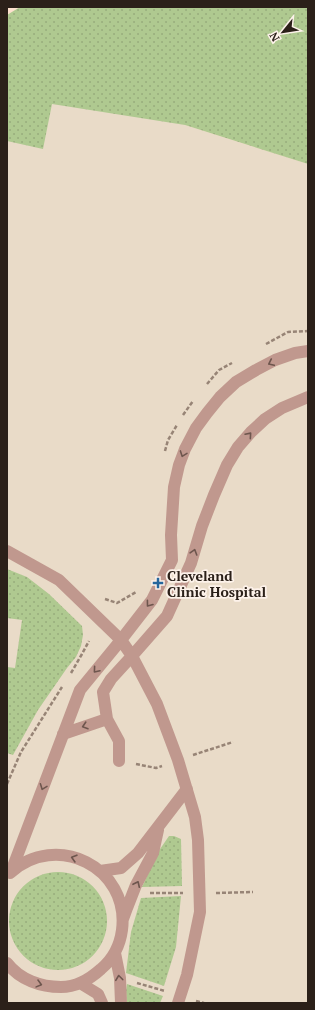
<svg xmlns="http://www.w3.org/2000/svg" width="315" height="1010" font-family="'PT Serif',serif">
<defs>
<pattern id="grass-dots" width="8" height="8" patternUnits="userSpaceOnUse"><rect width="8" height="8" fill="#afc990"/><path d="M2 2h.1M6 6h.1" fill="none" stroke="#97ac7c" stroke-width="1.8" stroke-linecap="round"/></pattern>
</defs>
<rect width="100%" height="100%" fill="#fde1ce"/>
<path fill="#e9dbc8" d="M 7,79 L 52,83 L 308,164 L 308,1003 L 7,1003 Z"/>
<path fill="url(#grass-dots)" d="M 20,7 L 308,7 L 308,164 L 185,125 L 52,104 L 43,149 L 7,141 L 7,15 Z
M 7,569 L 27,577 L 49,594 L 82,626 L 83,635 L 81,646 L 76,657 L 67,668 L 38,710 L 13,755 L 7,753 L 7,667 L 15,668 L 22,620 L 7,618 Z
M 169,836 L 174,836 L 181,839 L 182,886 L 142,887 L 158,852 Z
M9 921a49 49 0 1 1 98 0a49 49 0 1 1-98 0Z
M 181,896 L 176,947 L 164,986 L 126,973 L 131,932 L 141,898 Z
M 127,984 L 163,996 L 160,1003 L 127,1003 L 126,991 Z"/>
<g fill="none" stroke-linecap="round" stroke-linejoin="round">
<path stroke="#978476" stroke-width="2.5" stroke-dasharray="4 2" stroke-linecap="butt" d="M 266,344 L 288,332 L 308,331
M 207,384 L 219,370 L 232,363
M 183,415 L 193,401
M 165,451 L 168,440 L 177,425
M 105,599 L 117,603 L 136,592
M 71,673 L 82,654 L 89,641
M 193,755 L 233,742
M 136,764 L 156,768 L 162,766
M 7,784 L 21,752 L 62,687
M 150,893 L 183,893
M 216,893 L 253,892
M 137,983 L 165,991
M 196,1001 L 204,1003"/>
<path stroke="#c0988e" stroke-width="12" d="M 7,551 L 59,580 L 121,640 L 132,656 L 157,704 L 178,760 L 195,817 L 198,840 L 200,912 L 187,975 L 178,1003
M 63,734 L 107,719
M 119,761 L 119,741 L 107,719 L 103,692 L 111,679 L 132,656 L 167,616 L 191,563 L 202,526 L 214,495 L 227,465 L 238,447 L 251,432 L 265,419 L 282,408 L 308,397
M 100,871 L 121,868 L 138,853 L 187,789
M 11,872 L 80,690 L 121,640 L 152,600 L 172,560 L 171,535 L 174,487 L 179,465 L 185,449 L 196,428 L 207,413 L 220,397 L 236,382 L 256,370 L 275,360 L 295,353 L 308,351
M 123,919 L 127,908 L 136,885 L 153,853 L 158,830
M 115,953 L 120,978 L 121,1003
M 7,963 C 20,980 41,987 61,987 C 76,987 90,979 101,969 C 113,959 120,945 122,930 C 130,867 56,831 10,873
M 80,983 L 98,994 L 102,1003"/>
</g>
<defs><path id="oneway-chevron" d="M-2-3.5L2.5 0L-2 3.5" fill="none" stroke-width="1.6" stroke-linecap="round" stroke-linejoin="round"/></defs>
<g stroke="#6e564e">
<use href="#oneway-chevron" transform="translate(271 363) rotate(155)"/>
<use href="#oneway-chevron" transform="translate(249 435) rotate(-49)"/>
<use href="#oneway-chevron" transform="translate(183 454) rotate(110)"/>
<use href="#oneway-chevron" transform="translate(194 552) rotate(-73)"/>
<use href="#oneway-chevron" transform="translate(149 604) rotate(127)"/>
<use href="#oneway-chevron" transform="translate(96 670) rotate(130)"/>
<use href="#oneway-chevron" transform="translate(85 726) rotate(162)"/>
<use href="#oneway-chevron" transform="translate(43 787) rotate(111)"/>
<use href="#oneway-chevron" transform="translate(74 858) rotate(-164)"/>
<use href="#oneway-chevron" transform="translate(137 884) rotate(-65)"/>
<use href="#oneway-chevron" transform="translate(119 978) rotate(-97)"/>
<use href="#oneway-chevron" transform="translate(39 984) rotate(15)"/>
</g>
<path fill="#26669c" stroke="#fdf2ea" stroke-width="1.5" d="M156 577h4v4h4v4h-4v4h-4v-4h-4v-4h4z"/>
<g text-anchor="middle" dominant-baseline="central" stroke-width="3.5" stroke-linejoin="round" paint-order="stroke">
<g font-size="14" font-weight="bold" fill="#2b2019" stroke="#fdf2ea" text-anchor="start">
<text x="167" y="575">Cleveland<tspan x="167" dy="16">Clinic Hospital</tspan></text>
</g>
</g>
<rect width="315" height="1010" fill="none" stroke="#2b2019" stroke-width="16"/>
<g transform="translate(283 32) rotate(240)" stroke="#fdf2ea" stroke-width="3" paint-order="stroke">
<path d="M0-3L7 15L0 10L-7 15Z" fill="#2b2019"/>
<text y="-6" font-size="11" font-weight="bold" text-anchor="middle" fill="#2b2019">N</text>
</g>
</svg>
